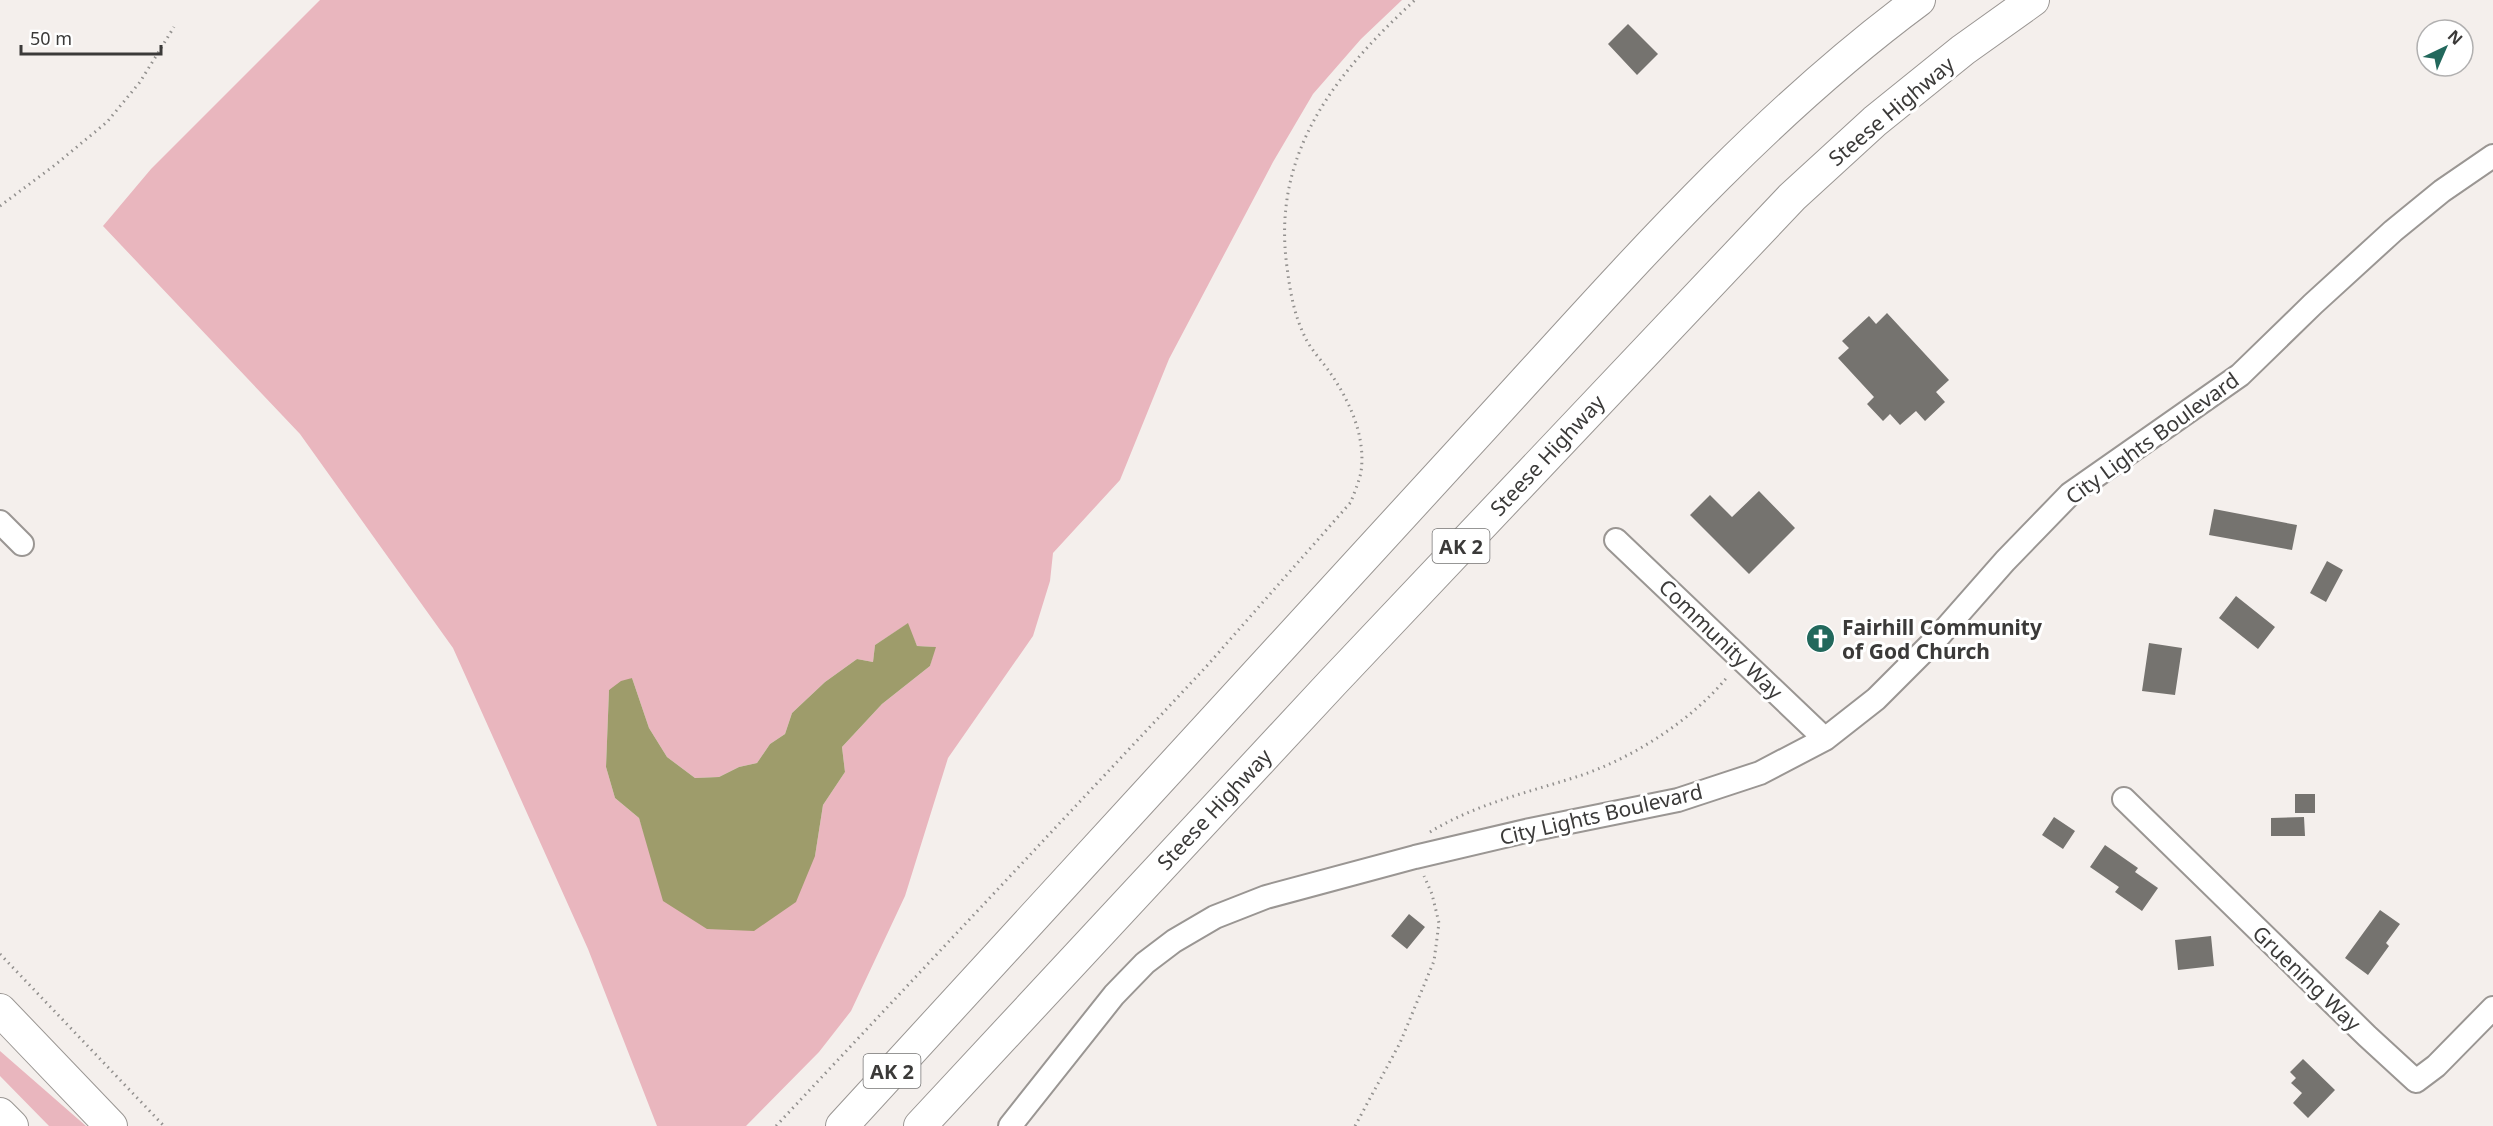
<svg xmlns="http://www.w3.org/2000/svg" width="2493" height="1126" font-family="'Noto Sans',sans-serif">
<rect width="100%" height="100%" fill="#f4efec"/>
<path fill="#e9b6be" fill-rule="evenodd" d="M 320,0 L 1402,0 L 1361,39 L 1313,94 L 1273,162 L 1169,359 L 1120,480 L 1053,553 L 1050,581 L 1033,636 L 948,758 L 905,896 L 851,1011 L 819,1052 L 746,1126 L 657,1126 L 588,949 L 453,648 L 300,434 L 103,226 L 151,169 ZM 907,624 L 917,646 L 935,647 L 930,666 L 882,704 L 842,747 L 845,772 L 823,805 L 815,856 L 651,854 L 639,818 L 615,798 L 606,767 L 609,690 L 632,678 L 649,728 L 667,757 L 695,778 L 719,777 L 739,767 L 757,763 L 770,744 L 785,734 L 792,713 L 825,682 L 857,659 L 873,662 L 875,645 Z
M 0,1051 L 86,1126 L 49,1126 L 0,1076 Z"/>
<path fill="#9e9c6b" d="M 908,623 L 917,646 L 936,647 L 930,666 L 882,704 L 842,747 L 845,772 L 823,805 L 815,856 L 796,902 L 754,931 L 707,929 L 663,901 L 639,818 L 615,798 L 606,767 L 609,690 L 621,681 L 632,678 L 649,728 L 667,757 L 695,778 L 719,777 L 739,767 L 757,763 L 770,744 L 785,734 L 792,713 L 825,682 L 857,659 L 873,662 L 875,645 Z"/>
<path fill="#75736f" d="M 1628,24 L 1658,54 L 1637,75 L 1608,44 Z
M 1887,313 L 1949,380 L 1936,392 L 1945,402 L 1925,421 L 1916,411 L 1900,425 L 1890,414 L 1883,421 L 1867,404 L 1874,397 L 1838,358 L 1849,348 L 1842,341 L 1869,316 L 1876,324 Z
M 1759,491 L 1795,528 L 1749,574 L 1690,515 L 1710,495 L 1732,517 Z
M 2214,509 L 2297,525 L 2292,550 L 2209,535 Z
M 2327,561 L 2343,570 L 2326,602 L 2310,593 Z
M 2236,596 L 2275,627 L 2258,649 L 2219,618 Z
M 2149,643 L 2182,648 L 2175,695 L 2142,691 Z
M 2295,794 L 2315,794 L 2315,813 L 2295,813 Z
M 2054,817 L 2075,831 L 2063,849 L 2042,835 Z
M 2304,817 L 2305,836 L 2271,836 L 2271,818 Z
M 2105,845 L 2138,868 L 2135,872 L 2158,888 L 2142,911 L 2115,892 L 2119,887 L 2090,867 Z
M 2380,910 L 2400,924 L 2386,943 L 2389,946 L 2368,975 L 2345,958 Z
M 1409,914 L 1425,927 L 1407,949 L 1391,936 Z
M 2211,936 L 2214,966 L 2178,970 L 2175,940 Z
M 2303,1059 L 2335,1090 L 2308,1118 L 2293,1103 L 2302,1093 L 2291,1083 L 2296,1078 L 2290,1072 Z"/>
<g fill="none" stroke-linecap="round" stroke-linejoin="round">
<defs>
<path id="minor" d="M 0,522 L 22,544
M 1616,540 L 1825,739
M 2124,799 L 2367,1036 L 2416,1081 L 2436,1066 L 2493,1008
M 1010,1126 L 1114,995 L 1145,963 L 1174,941 L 1215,917 L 1266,897 L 1415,857 L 1530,830 L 1678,800 L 1760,773 L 1825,739 L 1876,699 L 1939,636 L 2005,561 L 2070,494 L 2240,375 L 2313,304 L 2393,231 L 2442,191 L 2493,156"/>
<path id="highway" d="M 0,1010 L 111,1126
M 0,1114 L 12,1126
M 842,1126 C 1049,901 1255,675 1462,450 C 1607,293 1746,128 1919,0
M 920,1126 L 1332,683 L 1792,197 L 1875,121 L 1963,50 L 2033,0"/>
</defs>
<use href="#minor" stroke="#9a9693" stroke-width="26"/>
<use href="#highway" stroke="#9a9693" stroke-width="34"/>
<path stroke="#92908e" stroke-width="3" stroke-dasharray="1.5 4.5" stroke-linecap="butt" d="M 0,206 L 55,165 L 107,122 L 140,82 L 174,27
M 1430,832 C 1476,804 1526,793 1576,777 C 1630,760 1693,720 1728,676
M 0,954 L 164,1126
M 776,1126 L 1205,668 L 1351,502 C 1354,493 1359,482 1361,472 C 1366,437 1350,402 1331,374 C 1323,362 1311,350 1305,337 C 1294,315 1290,291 1287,267 C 1271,152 1336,73 1415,0
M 1355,1126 L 1400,1043 L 1434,961 L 1439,923 L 1432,894 L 1424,876"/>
<use href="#minor" stroke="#fff" stroke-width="22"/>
<use href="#highway" stroke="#fff" stroke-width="32"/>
</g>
<defs>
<symbol id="church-disc" viewBox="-11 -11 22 22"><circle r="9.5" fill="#22685c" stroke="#fff"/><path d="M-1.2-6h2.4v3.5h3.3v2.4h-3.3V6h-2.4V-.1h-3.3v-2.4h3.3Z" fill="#fff"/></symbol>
</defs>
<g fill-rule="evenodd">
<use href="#church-disc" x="1804" y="622" width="33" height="33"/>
</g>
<g text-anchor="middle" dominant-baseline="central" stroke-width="6" stroke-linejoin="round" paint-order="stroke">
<g fill="#fff" stroke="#767574" stroke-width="1.5">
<rect x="1432.5" y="529" width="57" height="34" rx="4.5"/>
<rect x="863.5" y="1054" width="57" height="34" rx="4.5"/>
</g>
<g font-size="20" font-weight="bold" fill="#3b3a39">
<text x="1461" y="546">AK 2</text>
<text x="892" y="1071">AK 2</text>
</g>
<g font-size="21" fill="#3b3a39" stroke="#fff">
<text transform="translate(1891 111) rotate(-40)">Steese Highway</text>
<text transform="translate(2152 438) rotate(-36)">City Lights Boulevard</text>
<text transform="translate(1547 455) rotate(-47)">Steese Highway</text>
<text transform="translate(1721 639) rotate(44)">Community Way</text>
<text transform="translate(1214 809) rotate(-47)">Steese Highway</text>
<text transform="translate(1601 814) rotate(-13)">City Lights Boulevard</text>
<text transform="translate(2307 978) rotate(44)">Gruening Way</text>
</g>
<g font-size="21" font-weight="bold" fill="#3b3a39" stroke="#fff" text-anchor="start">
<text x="1842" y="627">Fairhill Community<tspan x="1842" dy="24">of God Church</tspan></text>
</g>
</g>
<g transform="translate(2445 48) rotate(44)"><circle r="28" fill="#ffffff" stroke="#b1b0b0" stroke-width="1.5"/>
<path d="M0-4.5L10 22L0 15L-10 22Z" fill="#22685c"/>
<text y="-9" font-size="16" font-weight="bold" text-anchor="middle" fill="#3b3a39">N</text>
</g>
<path d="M21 45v9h140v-9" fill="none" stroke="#3b3a39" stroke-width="3"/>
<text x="30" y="45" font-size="18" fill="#3b3a39" stroke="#ffffff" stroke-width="4.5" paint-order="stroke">50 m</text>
</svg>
